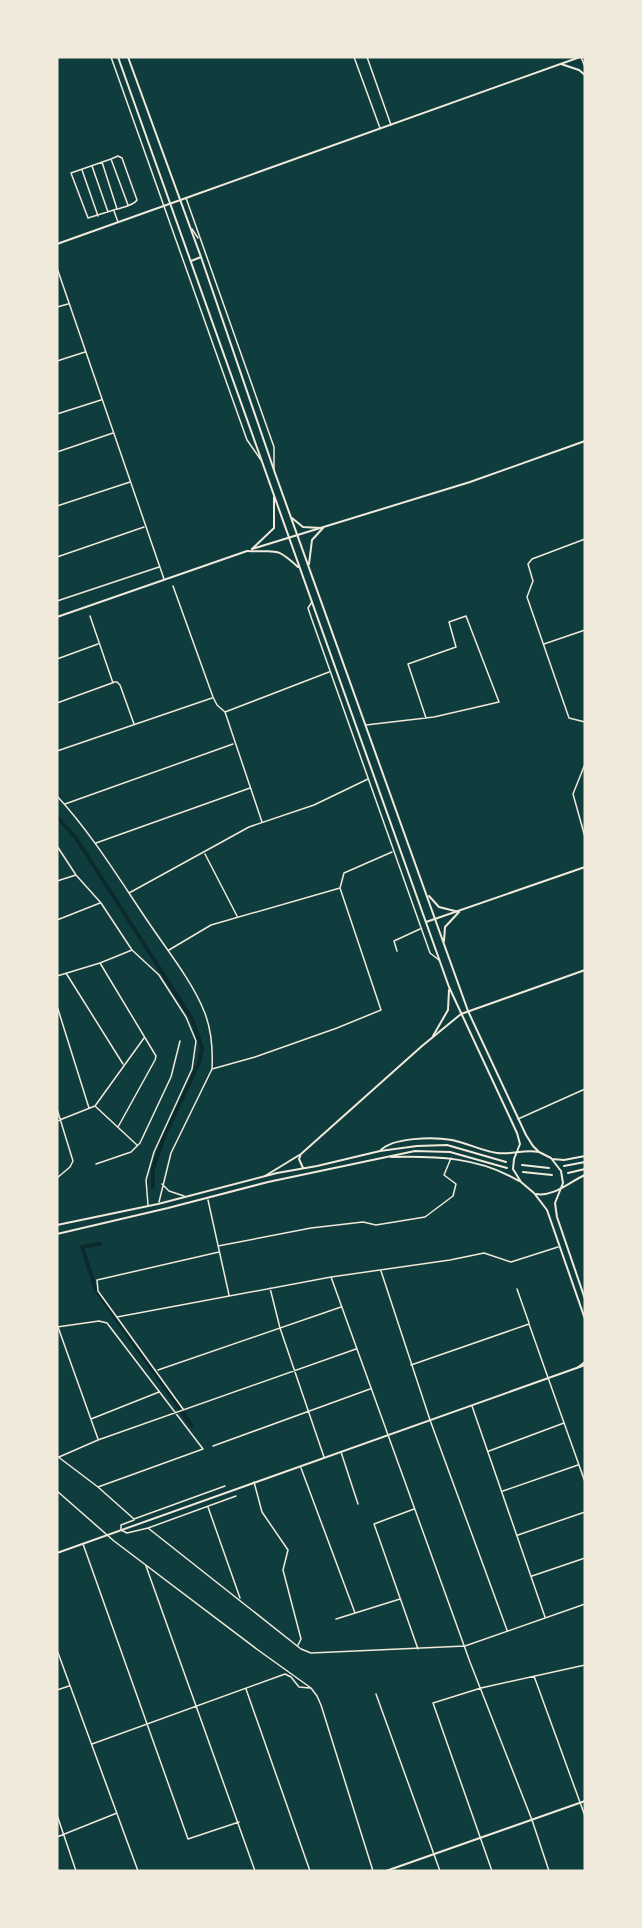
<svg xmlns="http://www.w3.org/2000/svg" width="642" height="1928" font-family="'Fira Sans Condensed',sans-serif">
<rect width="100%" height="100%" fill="#0f3d3e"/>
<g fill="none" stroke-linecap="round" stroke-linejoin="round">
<path stroke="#0a2a2b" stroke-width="4" d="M 57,817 L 76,838 L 192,1019 L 202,1048 L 199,1063 L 164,1137 L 153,1169 L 153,1187
M 100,1244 L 82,1247 L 96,1290 L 192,1426"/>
<path stroke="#f1e9da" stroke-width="1.5" d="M 111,57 L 247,440 L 261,460
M 354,57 L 380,128
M 367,57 L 391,125
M 581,57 L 585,67
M 102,162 L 117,209 L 88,218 L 71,173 L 111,159
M 92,166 L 108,212
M 82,170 L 98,216
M 186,198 L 274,447 L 274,469
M 118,209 C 124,207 134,205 137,200 L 122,158 L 118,156 L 111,159 L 128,205
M 114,211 L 118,222
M 192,229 L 198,238
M 57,268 L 164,579
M 57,307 L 68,304
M 57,361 L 85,352
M 57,414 L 101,400
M 57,452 L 113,433
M 57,506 L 130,482
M 585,539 L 532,559 L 528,564 L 533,581 L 527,597 L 569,718 L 585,722
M 57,557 L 144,527
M 173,586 L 213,697 L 217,705 L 225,712 L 262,822
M 57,601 L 159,567
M 312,602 L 308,608 L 311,617 L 430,953 L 439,960
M 90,616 L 113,683
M 544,644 L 585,630
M 57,659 L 98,644
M 114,682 L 117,682 L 120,685 L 134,724
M 57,703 L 112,683
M 225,712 L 329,672
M 366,725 L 434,717 L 499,702 L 466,616 L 449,622 L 456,647 L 408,664 L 426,718
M 57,751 L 212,698
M 585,764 L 573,794 L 585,837
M 57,796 C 93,835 121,882 151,926 C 168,951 193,983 204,1011 C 212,1030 213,1049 212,1069 L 171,1153 L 159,1202
M 65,804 L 233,744
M 96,843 L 250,788
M 57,846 L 76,875 L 101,903 L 132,950 L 159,975 L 186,1017 L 196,1041 L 192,1069 L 154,1152 L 146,1180 L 148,1205
M 205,854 L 237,916
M 57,881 L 76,875
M 129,893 L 249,827 L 314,805 L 368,779
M 57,920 L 100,903
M 169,950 L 211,925 L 340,888 L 344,873 L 392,852
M 397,951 L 394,941 L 420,929
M 100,963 L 156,1056 L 155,1060 L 118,1127
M 66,973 L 123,1064
M 57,976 L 100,963 L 132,950
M 57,1006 L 89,1108
M 212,1069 L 255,1057 L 337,1028 L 381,1010 L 340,888
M 95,1106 L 137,1145
M 57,1109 L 73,1161 L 70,1167 L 57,1178
M 518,1119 L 585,1089
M 57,1121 L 95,1106 L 144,1038
M 96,1164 L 131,1152 L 140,1143 L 171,1077 L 180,1041
M 162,1184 L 169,1191 L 184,1196
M 208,1200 L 229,1295
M 218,1246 L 311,1228 L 363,1222 L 376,1225 L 425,1217 L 453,1196 L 456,1184 L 444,1175 L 451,1158
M 381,1271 L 430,1420 L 507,1630
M 331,1277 L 470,1662 L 532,1820 L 549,1871
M 270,1288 L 280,1328 L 324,1457
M 517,1289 L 529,1323
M 117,1317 L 331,1277 L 450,1260 L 484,1253 L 511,1262 L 558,1247
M 57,1327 L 99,1321 L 107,1323 L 203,1449 L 98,1487
M 58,1327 L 98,1439
M 411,1365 L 529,1324 L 585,1482
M 158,1370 L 341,1307
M 472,1406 L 545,1617
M 183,1409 L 98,1291 L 97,1280 L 219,1252
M 91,1419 L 159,1392
M 213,1446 L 370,1389
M 489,1451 L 564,1423
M 341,1452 L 358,1504
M 57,1456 L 98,1487 L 134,1519 L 225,1486
M 59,1457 L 98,1440 L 356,1349
M 301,1468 L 355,1613
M 254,1482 L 262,1512 L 288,1550 L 283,1570 L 301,1639 L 298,1645
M 57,1491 L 114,1541 L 258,1650 L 311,1688 L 317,1696 L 321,1705 L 373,1871
M 503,1491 L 578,1465
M 236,1496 L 148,1528 L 301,1649 L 311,1653 L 465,1646 L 585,1604
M 208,1507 L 240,1598
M 414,1509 L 374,1524 L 418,1649
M 134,1520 L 121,1525 L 121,1530 L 127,1533 L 148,1528
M 518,1535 L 585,1512
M 83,1544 L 188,1839 L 239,1822
M 146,1566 L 255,1871
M 532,1576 L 585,1558
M 336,1619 L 400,1599
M 57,1650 L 138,1871
M 534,1676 L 585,1816
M 246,1689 L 310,1871
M 57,1690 L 69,1686
M 376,1694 L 440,1871
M 92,1744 L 285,1674 L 291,1677 L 299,1687 L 310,1688
M 57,1815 L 76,1871
M 57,1837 L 117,1813
M 492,1871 L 433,1703 L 481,1688 L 585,1665"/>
<path stroke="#f1e9da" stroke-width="2" d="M 561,64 L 579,70 L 585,75
M 186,198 L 580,57
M 386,1871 L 585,1801"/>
<path stroke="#f1e9da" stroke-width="2" d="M 57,244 L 186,198
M 252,549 L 470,482 L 585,441
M 57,617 L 247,551
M 426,922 L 585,867
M 301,1154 L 299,1159 L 303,1168
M 265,1176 L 301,1154 L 422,1046 L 461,1014 L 585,970
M 57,1553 L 585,1365"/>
<path stroke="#f1e9da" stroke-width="2" d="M 118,57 L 449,987 L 517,1133 L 520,1144 L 514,1159 L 513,1169 L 521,1182 L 534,1193 L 547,1210 L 585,1319
M 128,57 L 201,257 L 275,473 L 468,1011 L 526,1135 L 533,1146 L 539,1152 L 551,1158 L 561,1171 L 563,1183 L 555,1203 L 557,1217 L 585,1299
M 191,261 L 201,257
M 292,518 L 303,527 L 321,528
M 252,549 L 274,528 L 274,497
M 247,551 C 277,553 274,545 298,567
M 309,564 L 312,540 L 323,528
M 429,896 L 439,907 L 459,912
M 444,941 L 445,927 L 459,912
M 433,1036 L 448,1010 L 449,990
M 380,1151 C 392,1137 434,1137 452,1140 C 467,1143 482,1151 497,1153 C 512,1155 524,1149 539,1152
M 391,1157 C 436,1156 479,1157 519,1181
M 552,1159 L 564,1160 L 585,1156
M 522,1165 L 549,1168
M 564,1166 L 585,1162
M 523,1172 L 552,1175
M 568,1173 L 585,1169
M 536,1194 C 554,1197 569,1182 585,1175
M 57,1225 L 158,1204 L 277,1173 L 317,1166 L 380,1151 L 417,1146 L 447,1145 L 506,1162
M 57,1234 L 168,1208 L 268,1182 L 415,1151 L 450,1152 L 507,1168
M 577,1368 L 585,1362"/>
</g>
<rect width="642" height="1928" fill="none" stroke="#f1e9da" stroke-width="117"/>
</svg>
